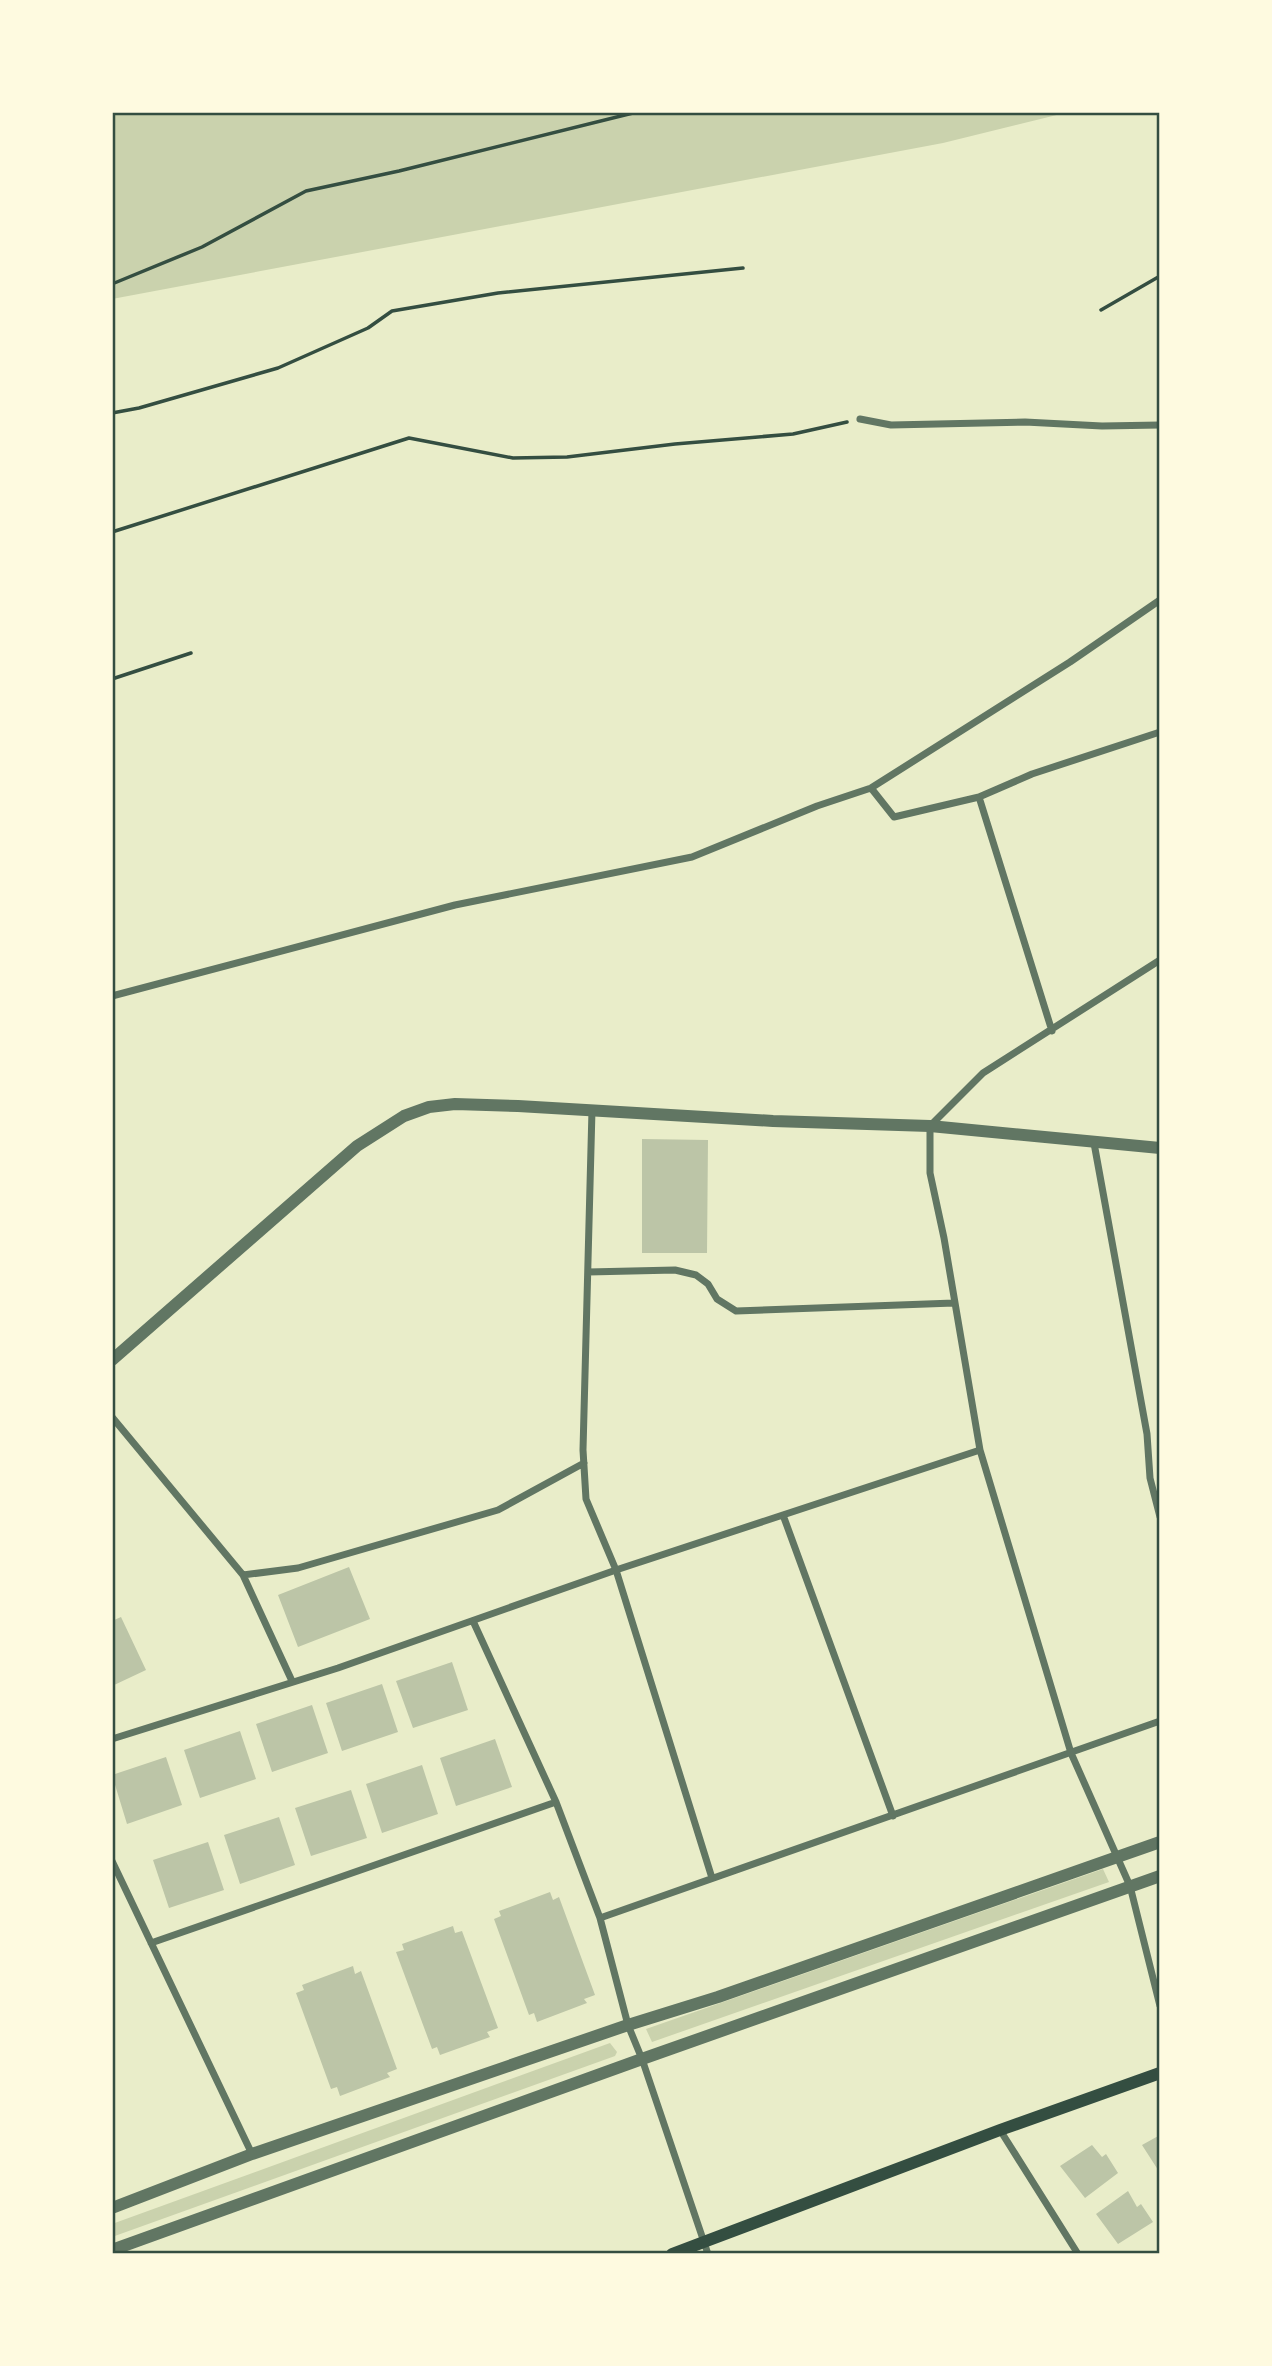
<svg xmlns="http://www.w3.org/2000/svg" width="1272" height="2366" font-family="'Varela Round',sans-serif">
<rect width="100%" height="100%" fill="#e9edc9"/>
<path fill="#cad2ad" d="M 112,112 L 1069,112 L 943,143 L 112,299 Z
M 1103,1869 L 1109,1882 L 652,2042 L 646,2029 Z
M 610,2043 L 617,2052 L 615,2056 L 112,2237 L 112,2224 Z"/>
<path fill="#bcc5a7" d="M 642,1139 L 708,1140 L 707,1253 L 642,1253 Z
M 349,1567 L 370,1619 L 298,1647 L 278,1595 Z
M 121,1617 L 146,1670 L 112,1686 L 112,1621 Z
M 452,1662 L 468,1710 L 413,1728 L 396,1681 Z
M 382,1684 L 398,1732 L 342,1751 L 326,1703 Z
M 312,1705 L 328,1753 L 272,1772 L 256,1724 Z
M 240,1731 L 256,1779 L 200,1798 L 184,1750 Z
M 495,1739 L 512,1787 L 456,1806 L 440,1758 Z
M 166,1757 L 182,1805 L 127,1824 L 112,1775 Z
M 422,1765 L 438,1814 L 382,1833 L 366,1784 Z
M 351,1790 L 367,1838 L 311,1856 L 295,1808 Z
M 279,1817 L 295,1865 L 240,1884 L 224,1835 Z
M 208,1842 L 224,1890 L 169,1908 L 153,1860 Z
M 550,1892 L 553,1900 L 559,1897 L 595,1995 L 584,1999 L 587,2003 L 537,2022 L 534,2013 L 529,2015 L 494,1919 L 501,1916 L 499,1911 Z
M 453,1926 L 455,1933 L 462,1931 L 498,2028 L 487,2032 L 490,2037 L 440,2055 L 437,2047 L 432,2049 L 396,1952 L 404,1950 L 402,1944 Z
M 353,1966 L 355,1974 L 361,1971 L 397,2069 L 387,2073 L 390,2077 L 340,2096 L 337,2087 L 331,2089 L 296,1993 L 304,1990 L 302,1985 Z
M 1160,2135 L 1160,2173 L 1142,2145 Z
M 1092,2145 L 1102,2157 L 1106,2154 L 1118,2173 L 1085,2198 L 1060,2166 Z
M 1128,2191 L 1137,2207 L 1141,2204 L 1153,2222 L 1118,2244 L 1096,2214 Z"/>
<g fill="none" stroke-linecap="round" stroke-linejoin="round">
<path stroke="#344e41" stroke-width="3.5" d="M 112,284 L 202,247 L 306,191 L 399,171 L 637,112
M 1101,310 L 1160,276
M 112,413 L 139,408 L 278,368 L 368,328 L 392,311 L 498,293 L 743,268
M 112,532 L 409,438 L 513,458 L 567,457 L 675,444 L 793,434 L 847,422
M 112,679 L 191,653"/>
<path stroke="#617663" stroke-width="7" d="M 860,419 L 891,425 L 1025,422 L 1102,426 L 1160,425
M 871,788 L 894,817 L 979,797 L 1032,774 L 1160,732
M 979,797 L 1052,1031
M 1160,960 L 983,1073 L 930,1126 L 930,1173 L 944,1238 L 980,1450 L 1071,1753 L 1130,1886 L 1160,2006
M 112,996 L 455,905 L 692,857 L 817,806 L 871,788 L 1070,662 L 1160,600
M 592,1110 L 583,1450 L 586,1499 L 616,1570 L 712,1878
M 1094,1143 L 1147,1434 L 1150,1478 L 1160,1517
M 588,1272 L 675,1270 L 696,1275 L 708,1284 L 717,1299 L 736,1311 L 954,1303
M 112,1417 L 243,1575 L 292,1681
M 783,1515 L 893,1816
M 243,1575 L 298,1568 L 498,1510 L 584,1463
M 473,1621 L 556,1802 L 600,1918 L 628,2025 L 642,2059 L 708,2254
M 112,1739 L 338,1668 L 616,1570 L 980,1450
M 112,1861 L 252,2154
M 600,1918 L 1160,1721
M 151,1943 L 556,1802
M 1000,2130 L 1078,2254"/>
<path stroke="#617663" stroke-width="12" d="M 112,1360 L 357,1146 L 404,1116 L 429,1107 L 455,1104 L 518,1106 L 773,1121 L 930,1126 L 1160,1148
M 112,2208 L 252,2154 L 628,2025 L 718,1997 L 1160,1842
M 112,2250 L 642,2059 L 1160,1876"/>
<path stroke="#344e41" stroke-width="12" d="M 672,2254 L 1000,2130 L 1160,2073"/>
</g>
<rect width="1272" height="2366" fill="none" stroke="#fefae0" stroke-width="228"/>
<rect x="114" y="114" width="1044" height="2138" fill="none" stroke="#344e41" stroke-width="2.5"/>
</svg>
